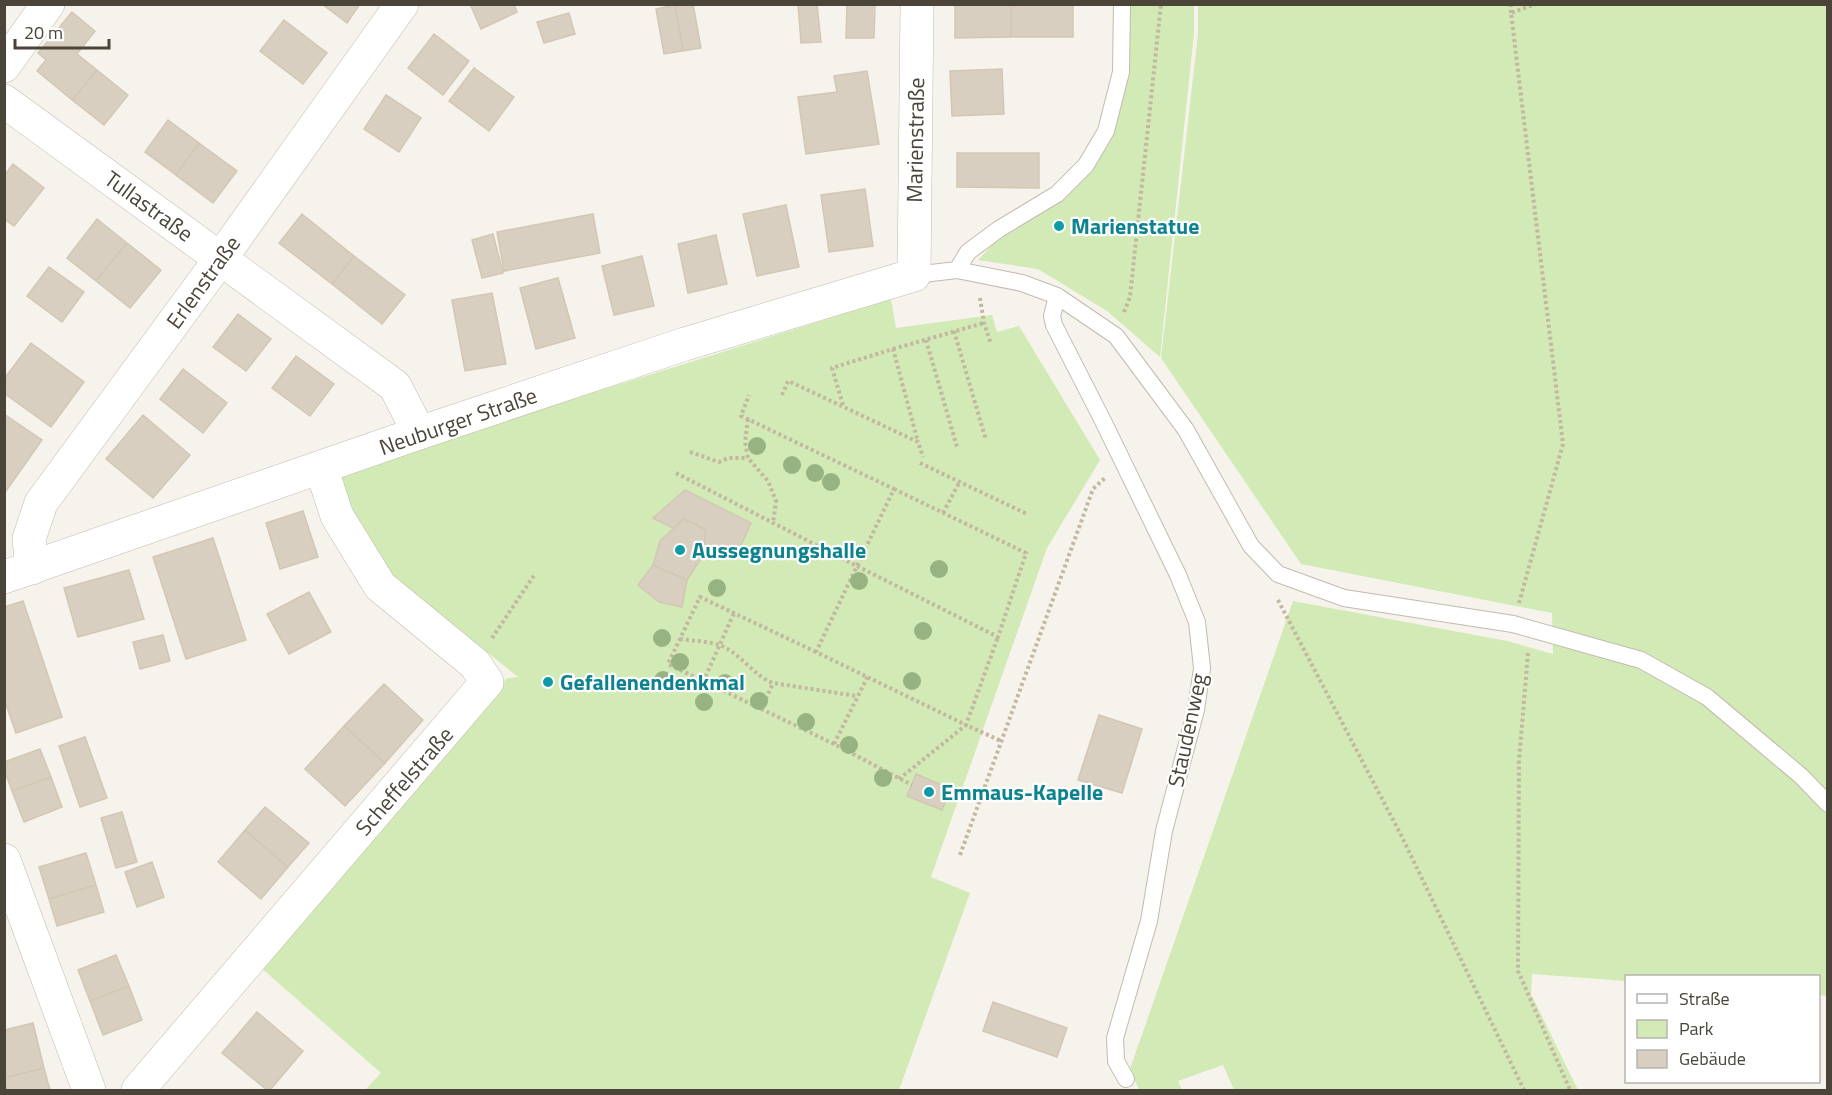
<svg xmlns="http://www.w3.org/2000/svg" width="1832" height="1095" font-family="'Titillium Web',sans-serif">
<rect width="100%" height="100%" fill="#f6f3ec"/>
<path fill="#d2eab5" d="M 1130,5 L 1194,5 L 1194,33 L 1160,357 L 1107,311 L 1038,269 L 978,260 L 994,243 L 1057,203 L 1106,147 L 1129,66 Z
M 1198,5 L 1827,5 L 1827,996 L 1819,995 L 1818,976 L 1626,976 L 1626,981 L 1532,974 L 1531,994 L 1578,1090 L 1234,1090 L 1223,1065 L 1178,1081 L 1182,1090 L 1139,1090 L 1130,1069 L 1293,601 L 1507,641 L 1553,654 L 1552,613 L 1301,564 L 1161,358 L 1198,34 Z
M 891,299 L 896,328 L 992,315 L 997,332 L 1019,326 L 1100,460 L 1047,548 L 931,877 L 970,893 L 899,1090 L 365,1090 L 381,1073 L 259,966 L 507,678 L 518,677 L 396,579 L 362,538 L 337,473 Z"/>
<path fill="#d8cfc1" stroke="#d3c7b4" stroke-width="1.5" d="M 322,4 L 360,4 L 347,23 Z
M 470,4 L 514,4 L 517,12 L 481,29 Z
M 693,4 L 701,48 L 683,51 L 675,5 Z
M 798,4 L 817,4 L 821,42 L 801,43 Z
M 847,4 L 875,4 L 874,38 L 846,38 Z
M 955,4 L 1011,4 L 1011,37 L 955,38 Z
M 1011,4 L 1073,4 L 1073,37 L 1011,37 Z
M 675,5 L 683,51 L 664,54 L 656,9 Z
M 72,12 L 95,31 L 77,54 L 97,70 L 72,100 L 37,71 L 46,60 L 38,53 Z
M 569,13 L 575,34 L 544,43 L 537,22 Z
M 284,20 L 327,53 L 303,84 L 260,51 Z
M 434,34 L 469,61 L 443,95 L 408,68 Z
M 474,68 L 514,97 L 489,131 L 449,101 Z
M 1002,69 L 1004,114 L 952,116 L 950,71 Z
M 97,70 L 128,95 L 104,125 L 72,100 Z
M 867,71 L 879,144 L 806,154 L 798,97 L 837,92 L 834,76 Z
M 386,95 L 421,118 L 399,152 L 364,129 Z
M 168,120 L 199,143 L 176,175 L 145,152 Z
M 199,143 L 237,171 L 213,203 L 176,175 Z
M 957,153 L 1039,153 L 1039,188 L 957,187 Z
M 13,164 L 44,188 L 14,226 L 4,219 L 4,176 Z
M 865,189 L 873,246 L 829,252 L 821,195 Z
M 786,205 L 799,267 L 757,276 L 743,214 Z
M 302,214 L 354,256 L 332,284 L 279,243 Z
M 593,214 L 600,253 L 504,271 L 497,232 Z
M 97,219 L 127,243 L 96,281 L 67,258 Z
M 493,234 L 503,273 L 482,278 L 472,240 Z
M 716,235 L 727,284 L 688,293 L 678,244 Z
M 127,243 L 161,270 L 130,308 L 96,281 Z
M 354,256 L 405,295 L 382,324 L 332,284 Z
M 642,256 L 654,306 L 614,315 L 602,266 Z
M 49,267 L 84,292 L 62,322 L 27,296 Z
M 558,278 L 575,338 L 536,349 L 520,288 Z
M 492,293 L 506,364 L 465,371 L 452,300 Z
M 238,314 L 271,339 L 246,371 L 213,347 Z
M 31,343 L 84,382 L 51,427 L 4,393 L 4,379 Z
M 296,356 L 334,384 L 310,416 L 272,388 Z
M 183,369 L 227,403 L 203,433 L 160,399 Z
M 4,414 L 42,440 L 4,494 Z
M 143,415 L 190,455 L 153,498 L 106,459 Z
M 685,490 L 751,523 L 735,558 L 704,543 L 706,530 L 684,519 L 673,528 L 653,518 Z
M 303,511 L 318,557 L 280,569 L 266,523 Z
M 684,519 L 706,530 L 702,557 L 687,580 L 653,565 L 660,541 Z
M 213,538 L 246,640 L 186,659 L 153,557 Z
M 653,565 L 687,580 L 682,607 L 659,602 L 638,585 Z
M 129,570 L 144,619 L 78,637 L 64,588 Z
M 309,592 L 331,632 L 289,654 L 267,614 Z
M 23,601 L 62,717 L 16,733 L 4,699 L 4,607 Z
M 163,635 L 170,661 L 140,669 L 133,642 Z
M 384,684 L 423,720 L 385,763 L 344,726 Z
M 1099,715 L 1142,729 L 1122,793 L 1078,780 Z
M 344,726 L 385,763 L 345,806 L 305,769 Z
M 85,737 L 107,798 L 80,807 L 59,746 Z
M 40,749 L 51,777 L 12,791 L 4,769 L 4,762 Z
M 916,774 L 951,789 L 942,810 L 907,796 Z
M 51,777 L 62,807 L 24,822 L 12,791 Z
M 265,807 L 309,843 L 288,867 L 245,830 Z
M 122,812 L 137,862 L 116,868 L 101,818 Z
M 245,830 L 288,867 L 261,899 L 218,862 Z
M 86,853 L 96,885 L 49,899 L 39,867 Z
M 152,862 L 164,897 L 137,907 L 125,872 Z
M 96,885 L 104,912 L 57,926 L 49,899 Z
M 116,955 L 129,986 L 90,1001 L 78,970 Z
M 129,986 L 142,1020 L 103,1035 L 90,1001 Z
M 993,1002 L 1067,1028 L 1057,1057 L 983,1031 Z
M 257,1012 L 303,1051 L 270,1090 L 267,1090 L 222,1053 Z
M 33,1023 L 44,1068 L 4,1078 L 4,1030 Z
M 44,1068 L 50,1090 L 7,1090 L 4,1078 Z"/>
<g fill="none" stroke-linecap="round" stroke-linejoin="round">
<defs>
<path id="lane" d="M 957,270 L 968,252 L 999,229 L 1057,194 L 1086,165 L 1106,131 L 1121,72 L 1122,4
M 914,275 L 957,270 L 1022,283 L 1057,296 L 1116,336 L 1186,430 L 1251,546 L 1278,574 L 1344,598 L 1513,624 L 1641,660 L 1707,697 L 1801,776 L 1828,804
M 1057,296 L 1052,316 L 1054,325 L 1103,421 L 1178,575 L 1197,622 L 1202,668 L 1196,710 L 1164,831 L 1149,921 L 1115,1038 L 1116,1061 L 1126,1079"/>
<path id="street" d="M 4,66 L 48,4
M 4,101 L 395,386 L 419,433
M 32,568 L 29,539 L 41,503 L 221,258 L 402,4
M 4,577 L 419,433 L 685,344 L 914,275 L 917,4
M 4,860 L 89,1090
M 138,1090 L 487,682 L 475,664 L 380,586 L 337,516 L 321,467"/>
</defs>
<use href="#lane" stroke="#c2bbae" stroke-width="18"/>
<use href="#street" stroke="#c2bbae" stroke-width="34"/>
<path stroke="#c4b79f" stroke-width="4" stroke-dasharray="3 3" stroke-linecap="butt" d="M 1511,13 L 1511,4
M 980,298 L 984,323 L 991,344
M 1124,312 L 1130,297 L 1161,4
M 954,331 L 986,440
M 926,340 L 957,447
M 893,349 L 984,323
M 782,395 L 788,381 L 795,384 L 918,442 L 923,457
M 843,405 L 832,368 L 893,349 L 918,442
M 748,419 L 745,442 L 748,458 L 768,481 L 776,501 L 773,524
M 690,452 L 719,462 L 728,458 L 748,458
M 920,463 L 1027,514
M 676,473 L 857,566 L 894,489 L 741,416 L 749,395
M 894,489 L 1026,553 L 998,637 L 857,566 L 816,652 L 966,725 L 998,637
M 943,513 L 960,481
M 1278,600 L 1402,837 L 1524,1090
M 1519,603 L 1563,444 L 1511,13 L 1536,4
M 492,638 L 535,574
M 680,639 C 693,641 710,641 722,646 C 742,655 753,675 773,683 L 857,696
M 816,652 L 700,597 L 668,664 L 834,744 L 912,785
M 1528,653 L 1519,761 L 1518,971 L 1570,1090
M 703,682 L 734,613
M 761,710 L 773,683
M 834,744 L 868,676
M 899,779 L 966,725 L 1001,741
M 960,855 L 1093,489 L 1105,478"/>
<use href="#lane" stroke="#fff" stroke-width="16"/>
<use href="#street" stroke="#fff" stroke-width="33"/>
</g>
<g fill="#97b381">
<circle cx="757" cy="446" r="9"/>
<circle cx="792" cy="465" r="9"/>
<circle cx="815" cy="473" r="9"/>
<circle cx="831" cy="482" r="9"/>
<circle cx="939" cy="569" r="9"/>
<circle cx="859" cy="581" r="9"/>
<circle cx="717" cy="588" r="9"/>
<circle cx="923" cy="631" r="9"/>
<circle cx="662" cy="638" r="9"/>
<circle cx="680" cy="662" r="9"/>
<circle cx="663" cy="680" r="9"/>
<circle cx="912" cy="681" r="9"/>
<circle cx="725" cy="683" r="9"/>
<circle cx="759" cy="701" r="9"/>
<circle cx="704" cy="702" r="9"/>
<circle cx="806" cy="722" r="9"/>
<circle cx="849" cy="745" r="9"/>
<circle cx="883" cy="778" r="9"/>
</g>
<g fill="#0f9aa8" stroke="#fff" stroke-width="2">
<circle cx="1059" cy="226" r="6"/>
<circle cx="680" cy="550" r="6"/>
<circle cx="548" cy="682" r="6"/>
<circle cx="929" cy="792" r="6"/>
</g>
<g text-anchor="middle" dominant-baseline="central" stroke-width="4.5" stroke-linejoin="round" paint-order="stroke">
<g font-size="22" fill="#4b4439" stroke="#fff">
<text transform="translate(915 140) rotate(-89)">Marienstraße</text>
<text transform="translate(149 206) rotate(36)">Tullastraße</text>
<text transform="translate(203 282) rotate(-54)">Erlenstraße</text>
<text transform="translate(458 421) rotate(-19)">Neuburger Straße</text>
<text transform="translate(1187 730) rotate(-78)">Staudenweg</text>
<text transform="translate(404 781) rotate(-49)">Scheffelstraße</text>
</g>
<g font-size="22" font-weight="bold" fill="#0d838f" stroke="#fff" text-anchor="start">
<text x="1071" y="226">Marienstatue</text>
<text x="692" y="550">Aussegnungshalle</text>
<text x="560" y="682">Gefallenendenkmal</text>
<text x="941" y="792">Emmaus-Kapelle</text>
</g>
</g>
<rect width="1832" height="1095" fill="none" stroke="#4b4439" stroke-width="12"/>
<rect x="1625" y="975" width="195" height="108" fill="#ffffff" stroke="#b7b4b0" stroke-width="1.5"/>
<rect x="1637" y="994" width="30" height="9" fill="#ffffff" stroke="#b7b4b0" stroke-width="1.5"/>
<text x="1679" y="1005" font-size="18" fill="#4b4439">Straße</text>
<rect x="1637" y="1020" width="30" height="18" fill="#d2eab5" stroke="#b7b4b0" stroke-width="1.5"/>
<text x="1679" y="1035" font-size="18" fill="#4b4439">Park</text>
<rect x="1637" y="1050" width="30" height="18" fill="#d8cfc1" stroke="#b7b4b0" stroke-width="1.5"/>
<text x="1679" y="1065" font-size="18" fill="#4b4439">Gebäude</text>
<path d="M15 39v9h94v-9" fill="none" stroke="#4b4439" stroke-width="3"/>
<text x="24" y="39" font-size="18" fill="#4b4439" stroke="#ffffff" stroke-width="4.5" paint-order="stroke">20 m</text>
</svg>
